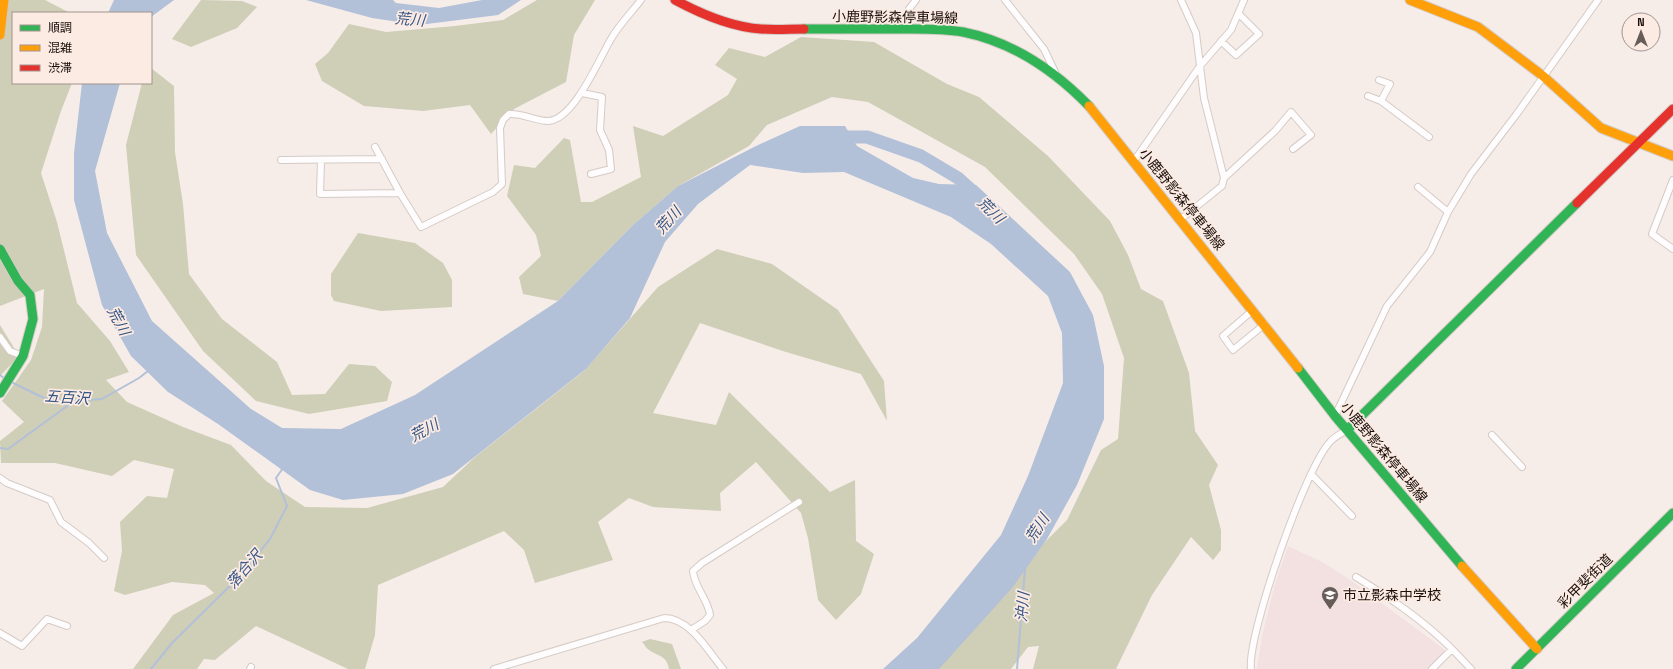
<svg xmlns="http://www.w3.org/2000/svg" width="1673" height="669" font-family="'Space Grotesk','Noto Sans JP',sans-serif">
<rect width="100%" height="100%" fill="#f6ede9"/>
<path fill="#f3e0e0" d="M 1288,546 L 1322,562 L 1349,579 L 1444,649 L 1444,652 L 1428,669 L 1257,669 L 1262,636 L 1275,584 Z"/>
<path fill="#cfceb6" d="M 0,0 L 45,0 L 70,13 L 13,13 L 13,83 L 72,83 L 61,111 L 41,173 L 57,222 L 77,303 L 110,341 L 129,372 L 106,380 L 127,402 L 183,427 L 231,445 L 266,481 L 305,507 L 367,508 L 443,487 L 475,457 L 584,371 L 658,287 L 717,249 L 772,264 L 838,310 L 884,381 L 887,421 L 861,374 L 786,352 L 700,323 L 653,413 L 716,425 L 729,392 L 830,492 L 855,480 L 856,541 L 874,554 L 861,594 L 836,620 L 818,600 L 808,538 L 801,513 L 756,462 L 720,493 L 721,511 L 653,507 L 629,498 L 598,522 L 613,560 L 535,583 L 524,550 L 504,531 L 378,585 L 375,635 L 365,669 L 348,669 L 256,626 L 215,660 L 204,659 L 197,669 L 133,669 L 173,615 L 214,593 L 205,585 L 172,582 L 125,595 L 114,591 L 122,551 L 120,522 L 147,496 L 167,498 L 174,469 L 134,460 L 112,476 L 55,463 L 1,463 L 0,441 L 24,422 L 2,401 L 31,360 L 42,327 L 44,289 L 0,306 Z
M 201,0 L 242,1 L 257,7 L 237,28 L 191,47 L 172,39 Z
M 537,0 L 595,0 L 574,35 L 566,82 L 514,109 L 491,134 L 470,105 L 423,111 L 364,106 L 322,81 L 315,64 L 328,53 L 349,24 L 386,32 L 455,26 L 503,20 Z
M 801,37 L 874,42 L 947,84 L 979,97 L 1048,156 L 1110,221 L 1128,255 L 1141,289 L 1163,301 L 1189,373 L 1195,431 L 1218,465 L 1209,485 L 1221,530 L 1221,550 L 1213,560 L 1191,537 L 1152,595 L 1116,669 L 1033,669 L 1039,646 L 1028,647 L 1011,669 L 923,669 L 968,619 L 1067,520 L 1101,450 L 1118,439 L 1124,358 L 1102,294 L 1074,254 L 985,167 L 868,102 L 832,97 L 767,125 L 749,146 L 678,186 L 633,225 L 558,301 L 523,294 L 519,277 L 541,256 L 536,235 L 507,196 L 514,165 L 535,168 L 564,138 L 570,140 L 581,202 L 592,202 L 641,177 L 633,126 L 663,136 L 728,95 L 737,79 L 715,65 L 729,48 L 765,57 Z
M 151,68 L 174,86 L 175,152 L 183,204 L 189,274 L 222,319 L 277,362 L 292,395 L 325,394 L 349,364 L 375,366 L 392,382 L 387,401 L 309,414 L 256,401 L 203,351 L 136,255 L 126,145 L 142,83 L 151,83 Z
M 358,233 L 415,243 L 443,263 L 452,280 L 452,307 L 381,311 L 334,301 L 331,295 L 331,274 Z
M 0,325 L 19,356 L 0,376 Z
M 650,639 L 672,644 L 681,669 L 669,669 C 667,655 657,656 649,650 C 646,648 644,644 642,642 Z"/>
<path fill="#b2c0d8" d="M 114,0 L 174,0 L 151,17 L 151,13 L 108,13 Z
M 306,0 L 393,0 L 396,3 L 439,8 L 482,0 L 521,0 L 498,15 L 419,25 L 372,18 Z
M 82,83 L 120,83 L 95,171 L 107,233 L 152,321 L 251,409 L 282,428 L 341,429 L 415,395 L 558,301 L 633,225 L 678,186 L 756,146 L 800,126 L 845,126 L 857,146 L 913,178 L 939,184 L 976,185 L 1070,272 L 1093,315 L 1104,366 L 1104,419 L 1077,485 L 1047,539 L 1012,588 L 939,669 L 883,669 L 917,638 L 1001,535 L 1028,476 L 1063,383 L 1062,333 L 1048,296 L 991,244 L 951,217 L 844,172 L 803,173 L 750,165 L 698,204 L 665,242 L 630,318 L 586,369 L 453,474 L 403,494 L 343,500 L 310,490 L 218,424 L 168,392 L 131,356 L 102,305 L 74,200 L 74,153 Z"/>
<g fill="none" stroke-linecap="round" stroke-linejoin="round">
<path stroke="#b2c0d8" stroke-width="2" d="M 0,375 L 5,379
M 11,382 L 44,398 L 74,401 L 102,399 L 139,378 L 148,371
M 0,448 L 8,449 L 74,401
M 151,669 L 172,643 L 240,576 L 270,539 L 287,506 L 276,478 L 283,468
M 1017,669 L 1025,569"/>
<path stroke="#b2c0d8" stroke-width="13" d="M 835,137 L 867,137 L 921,156 L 958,178 L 979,197"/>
<defs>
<path id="street" d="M 1005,0 L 1044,49 L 1056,74
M 905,29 L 909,9 L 916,0
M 1221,41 L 1236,55 L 1259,34 L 1239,14
M 1379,80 L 1390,84 L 1381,101
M 582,93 L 602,97 L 600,130 L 609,150 L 611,169 L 591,174
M 1368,96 L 1381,101 L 1429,137
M 375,147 L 400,193 L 421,227 L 493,192 L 502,184 L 500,128 L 503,120 L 509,114 C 523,113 535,121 548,121 C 574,120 599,59 611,39 C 619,25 631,13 641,0
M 281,160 L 382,159
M 321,160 L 320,194 L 400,193
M 1134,161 L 1200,66 L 1231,30 L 1244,0
M 1224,178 L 1275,131 L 1291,112 L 1311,135 L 1293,149
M 1673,180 L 1652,234 L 1673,249
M 1418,187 L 1448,212
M 1181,219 L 1222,186 L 1224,178 L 1204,98 L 1196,33 L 1181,0
M 1253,310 L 1223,336 L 1233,350 L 1265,324
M 0,337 L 10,351 L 23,356
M 1335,416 L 1387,306 L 1430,252 L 1448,212 L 1471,174 L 1516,115 L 1598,0
M 1492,435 L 1522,467
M 1311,474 L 1352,516
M 0,478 L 7,483 L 50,500 L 61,522 L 89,543 L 104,558
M 1356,577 C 1390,598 1423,620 1452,649
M 691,630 L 705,621 L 710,615 C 708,599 694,587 693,571 L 702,563 L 799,502
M 0,633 L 22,646 L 47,619 L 67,626
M 250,669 L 251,667
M 494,669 L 664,618 C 690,618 708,651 723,669
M 1251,669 C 1247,635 1306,466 1330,442 C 1334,437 1342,433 1347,430
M 1432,669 L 1452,649 L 1471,669"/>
<path id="fast" d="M 804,29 C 835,29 865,29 896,29 C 918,29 941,28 963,32 C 1013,42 1054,70 1089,106
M 0,249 L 18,281 L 30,295 L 33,319 L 23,356 L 0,393
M 1298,368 L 1335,416 L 1462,566
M 1347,430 L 1577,203
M 1516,669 L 1673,513"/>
<path id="slow" d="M 1410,0 L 1478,27 L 1543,76 L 1601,128 L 1673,156
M 0,35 L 4,0
M 1089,106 L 1298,368
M 1462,566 L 1537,649"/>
<path id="jam" d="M 675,0 C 701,14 731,27 761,29 C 775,30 790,29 804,29
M 1577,203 L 1673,109"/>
</defs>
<use href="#street" stroke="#d4cbc6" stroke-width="8"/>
<use href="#fast" stroke="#d4cbc6" stroke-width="11"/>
<use href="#slow" stroke="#d4cbc6" stroke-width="11"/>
<use href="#jam" stroke="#d4cbc6" stroke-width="11"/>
<use href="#street" stroke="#fefcfc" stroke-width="6"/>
<use href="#fast" stroke="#30b455" stroke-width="9"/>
<use href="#slow" stroke="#ff9f0a" stroke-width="9"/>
<use href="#jam" stroke="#e5322d" stroke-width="9"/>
</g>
<defs>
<symbol id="school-pin" viewBox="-11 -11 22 30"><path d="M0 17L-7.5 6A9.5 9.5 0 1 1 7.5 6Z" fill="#665d59" stroke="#fcebe3"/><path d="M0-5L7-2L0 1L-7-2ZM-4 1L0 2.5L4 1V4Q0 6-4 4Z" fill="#fff"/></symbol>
</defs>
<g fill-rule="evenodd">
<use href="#school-pin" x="1320" y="585" width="20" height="27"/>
</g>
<g text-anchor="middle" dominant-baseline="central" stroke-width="3.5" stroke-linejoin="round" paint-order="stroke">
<g font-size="14" fill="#190f0b" stroke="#fcebe3">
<text transform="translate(895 17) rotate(1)">小鹿野影森停車場線</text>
<text transform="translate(1182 199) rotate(51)">小鹿野影森停車場線</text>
<text transform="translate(1384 452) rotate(50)">小鹿野影森停車場線</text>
<text transform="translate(1585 581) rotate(-45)">彩甲斐街道</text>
</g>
<g font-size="14" fill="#190f0b" stroke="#fcebe3" text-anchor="start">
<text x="1343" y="595">市立影森中学校</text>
</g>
<g font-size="15" font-style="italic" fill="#345685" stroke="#fcebe3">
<text transform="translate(410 19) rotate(5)">荒川</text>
<text transform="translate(991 210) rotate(44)">荒川</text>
<text transform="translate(668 220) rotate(-48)">荒川</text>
<text transform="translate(119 321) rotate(62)">荒川</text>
<text transform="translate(67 397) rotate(4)">五百沢</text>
<text transform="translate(424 430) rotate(-28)">荒川</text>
<text transform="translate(1037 528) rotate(-57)">荒川</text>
<text transform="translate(244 569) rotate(-49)">落合沢</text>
<text transform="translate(1022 607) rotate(-85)">沖川</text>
</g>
</g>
<rect x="12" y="12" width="140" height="72" fill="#fcebe3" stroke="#a1938d"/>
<rect x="20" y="25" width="20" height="6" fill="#30b455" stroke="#a1938d"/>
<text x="48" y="32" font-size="12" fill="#190f0b">順調</text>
<rect x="20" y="45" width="20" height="6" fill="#ff9f0a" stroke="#a1938d"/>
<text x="48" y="52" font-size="12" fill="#190f0b">混雑</text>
<rect x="20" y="65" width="20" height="6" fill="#e5322d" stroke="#a1938d"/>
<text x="48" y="72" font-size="12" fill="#190f0b">渋滞</text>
<g transform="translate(1641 32)"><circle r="19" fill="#fcebe3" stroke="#a1938d"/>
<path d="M0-3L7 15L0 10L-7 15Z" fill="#665d59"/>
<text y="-6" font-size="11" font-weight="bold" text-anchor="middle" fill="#190f0b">N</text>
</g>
</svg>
